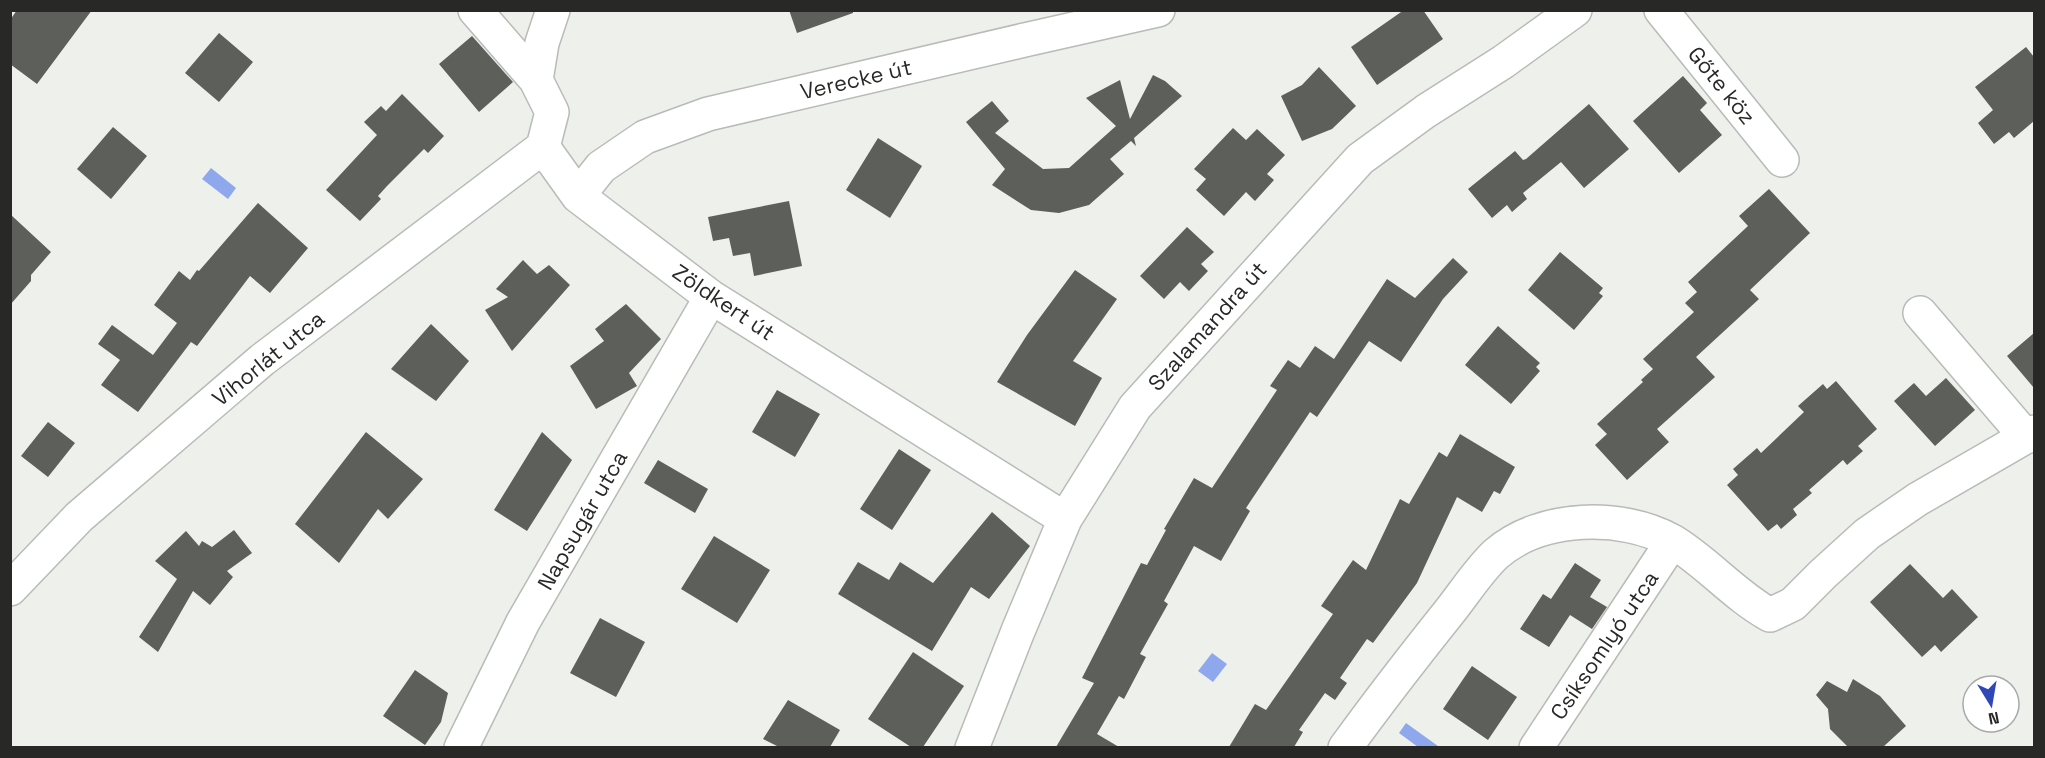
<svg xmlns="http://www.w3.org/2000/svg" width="2045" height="758" font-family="'Space Grotesk',sans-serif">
<rect width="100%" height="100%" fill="#eef1eb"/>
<path fill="#8fa8ed" d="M 211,168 L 236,188 L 228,199 L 202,179 Z
M 1212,653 L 1227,664 L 1213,682 L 1198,671 Z
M 1406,723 L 1438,746 L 1437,747 L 1418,747 L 1399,733 Z"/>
<path fill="#5c5f5a" d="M 17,10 L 92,10 L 37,84 L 10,64 L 10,20 Z
M 789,10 L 853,10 L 853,13 L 797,33 Z
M 1404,10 L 1423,10 L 1443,39 L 1377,85 L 1351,47 Z
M 219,33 L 253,62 L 219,102 L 185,73 Z
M 472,36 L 513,82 L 479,112 L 439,64 Z
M 2026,47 L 2034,57 L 2034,121 L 2014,138 L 2009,132 L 1994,144 L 1978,123 L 1993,110 L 1975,87 Z
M 1319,67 L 1356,106 L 1332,129 L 1302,141 L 1281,96 L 1302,85 Z
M 1153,75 L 1165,81 L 1182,96 L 1134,138 L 1136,146 L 1131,141 L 1110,159 L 1124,174 L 1089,205 L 1059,213 L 1031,210 L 992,185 L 1005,169 L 966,122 L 992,101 L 1009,121 L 995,133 L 1043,169 L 1069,168 L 1116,126 L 1086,98 L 1120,80 L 1130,119 Z
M 1683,76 L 1707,103 L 1700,110 L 1722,135 L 1679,173 L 1633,121 Z
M 402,94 L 444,136 L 428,153 L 424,149 L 387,186 L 378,196 L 381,199 L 360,221 L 326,190 L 377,135 L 364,122 L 381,106 L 386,111 Z
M 1589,104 L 1629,149 L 1584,188 L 1561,162 L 1523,193 L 1527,199 L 1512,212 L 1507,205 L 1492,218 L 1468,189 L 1515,151 L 1523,160 L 1526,159 Z
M 113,127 L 147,156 L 111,199 L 77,169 Z
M 1233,128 L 1246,140 L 1257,129 L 1285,155 L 1267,174 L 1274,180 L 1255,201 L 1246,192 L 1224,216 L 1196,190 L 1206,179 L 1194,169 Z
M 878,138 L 922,166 L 890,218 L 846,190 Z
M 1769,189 L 1810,233 L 1750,290 L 1759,299 L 1696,357 L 1715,377 L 1657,429 L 1669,442 L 1627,480 L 1595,445 L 1607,434 L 1597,424 L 1643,382 L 1641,380 L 1653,369 L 1643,359 L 1694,312 L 1685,303 L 1697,292 L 1688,282 L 1748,226 L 1739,216 Z
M 789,201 L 802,266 L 754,276 L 750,253 L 733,256 L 729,238 L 713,241 L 708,217 Z
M 258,203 L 308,248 L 270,293 L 250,276 L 197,346 L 191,342 L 138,412 L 101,385 L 120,360 L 98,344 L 112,325 L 153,355 L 177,323 L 154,305 L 179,271 L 190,280 L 197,270 L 199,271 Z
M 10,214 L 51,252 L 31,275 L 31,281 L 10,305 Z
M 1187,227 L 1214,252 L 1201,264 L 1208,271 L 1189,291 L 1180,282 L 1164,299 L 1140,276 Z
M 1560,252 L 1603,288 L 1599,293 L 1603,296 L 1574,330 L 1528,290 Z
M 1453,258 L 1468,272 L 1443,299 L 1401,362 L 1369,341 L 1317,417 L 1310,412 L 1246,508 L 1250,511 L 1221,561 L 1194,546 L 1164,601 L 1168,604 L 1140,654 L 1146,657 L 1124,699 L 1119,696 L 1097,734 L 1119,747 L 1056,747 L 1094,683 L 1082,678 L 1141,563 L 1147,565 L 1166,530 L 1164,529 L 1194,478 L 1212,488 L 1277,390 L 1270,386 L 1288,360 L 1300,368 L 1315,346 L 1334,359 L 1387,279 L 1415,298 Z
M 523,260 L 537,274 L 549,265 L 570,285 L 512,351 L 485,310 L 508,297 L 496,289 Z
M 1075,270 L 1117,299 L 1073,361 L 1102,378 L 1075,426 L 997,382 L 1027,335 Z
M 626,304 L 661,339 L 629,373 L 637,386 L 596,409 L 570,366 L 604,341 L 595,329 Z
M 431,324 L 469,361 L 436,401 L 391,369 Z
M 1498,326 L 1540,363 L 1536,367 L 1540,371 L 1511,404 L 1465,365 Z
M 2034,333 L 2034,388 L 2007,356 Z
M 1946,378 L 1975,410 L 1935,446 L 1894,401 L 1914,383 L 1926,396 Z
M 1836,381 L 1877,429 L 1858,446 L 1863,451 L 1847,465 L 1843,460 L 1809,490 L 1812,493 L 1793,509 L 1797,515 L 1781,529 L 1777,524 L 1768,531 L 1727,485 L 1738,475 L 1733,469 L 1757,448 L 1761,453 L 1804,412 L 1798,406 L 1823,384 L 1827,389 Z
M 777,390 L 820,414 L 795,457 L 752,432 Z
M 48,422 L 75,443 L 48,477 L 21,456 Z
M 366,432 L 423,479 L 388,519 L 378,509 L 339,563 L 295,524 Z
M 542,432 L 572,460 L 527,531 L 494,510 Z
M 1460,434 L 1515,467 L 1500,494 L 1494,491 L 1482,512 L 1457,497 L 1417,583 L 1373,643 L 1367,639 L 1340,678 L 1347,683 L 1335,700 L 1325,693 L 1299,730 L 1303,732 L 1294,747 L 1229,747 L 1255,704 L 1266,710 L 1333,614 L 1321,606 L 1353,560 L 1366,570 L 1400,499 L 1409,504 L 1439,452 L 1447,457 Z
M 899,449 L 931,470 L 892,530 L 860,509 Z
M 658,460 L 708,489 L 695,513 L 644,483 Z
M 992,512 L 1030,546 L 989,599 L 971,587 L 932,651 L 838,594 L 858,562 L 889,580 L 900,562 L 933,583 Z
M 234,530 L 252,553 L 227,571 L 233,577 L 210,605 L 193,591 L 158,652 L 139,637 L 177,579 L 155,561 L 186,531 L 199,546 L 202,541 L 212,547 Z
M 714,536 L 770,570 L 737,623 L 681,589 Z
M 1575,563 L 1601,580 L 1590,597 L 1607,607 L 1592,629 L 1570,615 L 1549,647 L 1520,629 L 1543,594 L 1551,599 Z
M 1910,564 L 1943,598 L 1952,589 L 1978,617 L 1941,652 L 1935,645 L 1922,657 L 1870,602 Z
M 600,618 L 645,642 L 616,697 L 570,673 Z
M 913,652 L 964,686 L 923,747 L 911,747 L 868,719 Z
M 1472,666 L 1517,697 L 1488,740 L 1443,709 Z
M 415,670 L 448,693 L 441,722 L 425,745 L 383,716 Z
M 1853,679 L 1880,696 L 1906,726 L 1883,747 L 1848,747 L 1830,729 L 1828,709 L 1816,695 L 1827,681 L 1847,692 Z
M 788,700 L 840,730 L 830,747 L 779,747 L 763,739 Z"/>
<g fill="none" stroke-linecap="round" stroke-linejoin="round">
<defs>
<path id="minor" d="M 475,10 L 536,80 L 552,112 L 543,147 L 578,196 L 711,297 L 1065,519
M 1661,10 L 1782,160
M 536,80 L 542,43 L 553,10
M 578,196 L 601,167 L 645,137 L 708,114 L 1029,39 L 1158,10
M 1920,313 L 2026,437
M 10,589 L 79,517 L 262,360 L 543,147
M 461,748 L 523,622 L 711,297
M 972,748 L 1018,631 L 1065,519 L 1135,407 L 1360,159 L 1426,111 L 1503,62 L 1575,10
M 1345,748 C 1379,701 1414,656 1450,611 C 1465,592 1479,570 1496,554 C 1541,515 1621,513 1672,541 C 1707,562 1734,595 1770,615 L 1793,604 L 1823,574 L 1867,534 L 1918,499 L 2034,432
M 1536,748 L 1672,542"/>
</defs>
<use href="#minor" stroke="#b8bbb6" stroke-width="36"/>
<use href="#minor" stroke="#fff" stroke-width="33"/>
</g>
<g text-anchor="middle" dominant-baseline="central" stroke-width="6" stroke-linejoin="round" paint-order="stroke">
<g font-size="22" fill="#282927" stroke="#fff">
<text transform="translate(856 79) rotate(-13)">Verecke út</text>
<text transform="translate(1722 85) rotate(51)">Gőte köz</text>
<text transform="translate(724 302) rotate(34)">Zöldkert út</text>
<text transform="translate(1207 326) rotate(-48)">Szalamandra út</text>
<text transform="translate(268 358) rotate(-39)">Vihorlát utca</text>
<text transform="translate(582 520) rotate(-60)">Napsugár utca</text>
<text transform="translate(1604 645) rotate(-56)">Csíksomlyó utca</text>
</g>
</g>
<rect width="2045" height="758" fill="none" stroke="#282927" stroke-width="24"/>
<g transform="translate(1991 704) rotate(169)"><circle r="28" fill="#ffffff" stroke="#a9a9a9" stroke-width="1.5"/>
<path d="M0-4.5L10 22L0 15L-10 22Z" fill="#2e48b8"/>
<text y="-9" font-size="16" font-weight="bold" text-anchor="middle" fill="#282927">N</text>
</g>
</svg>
